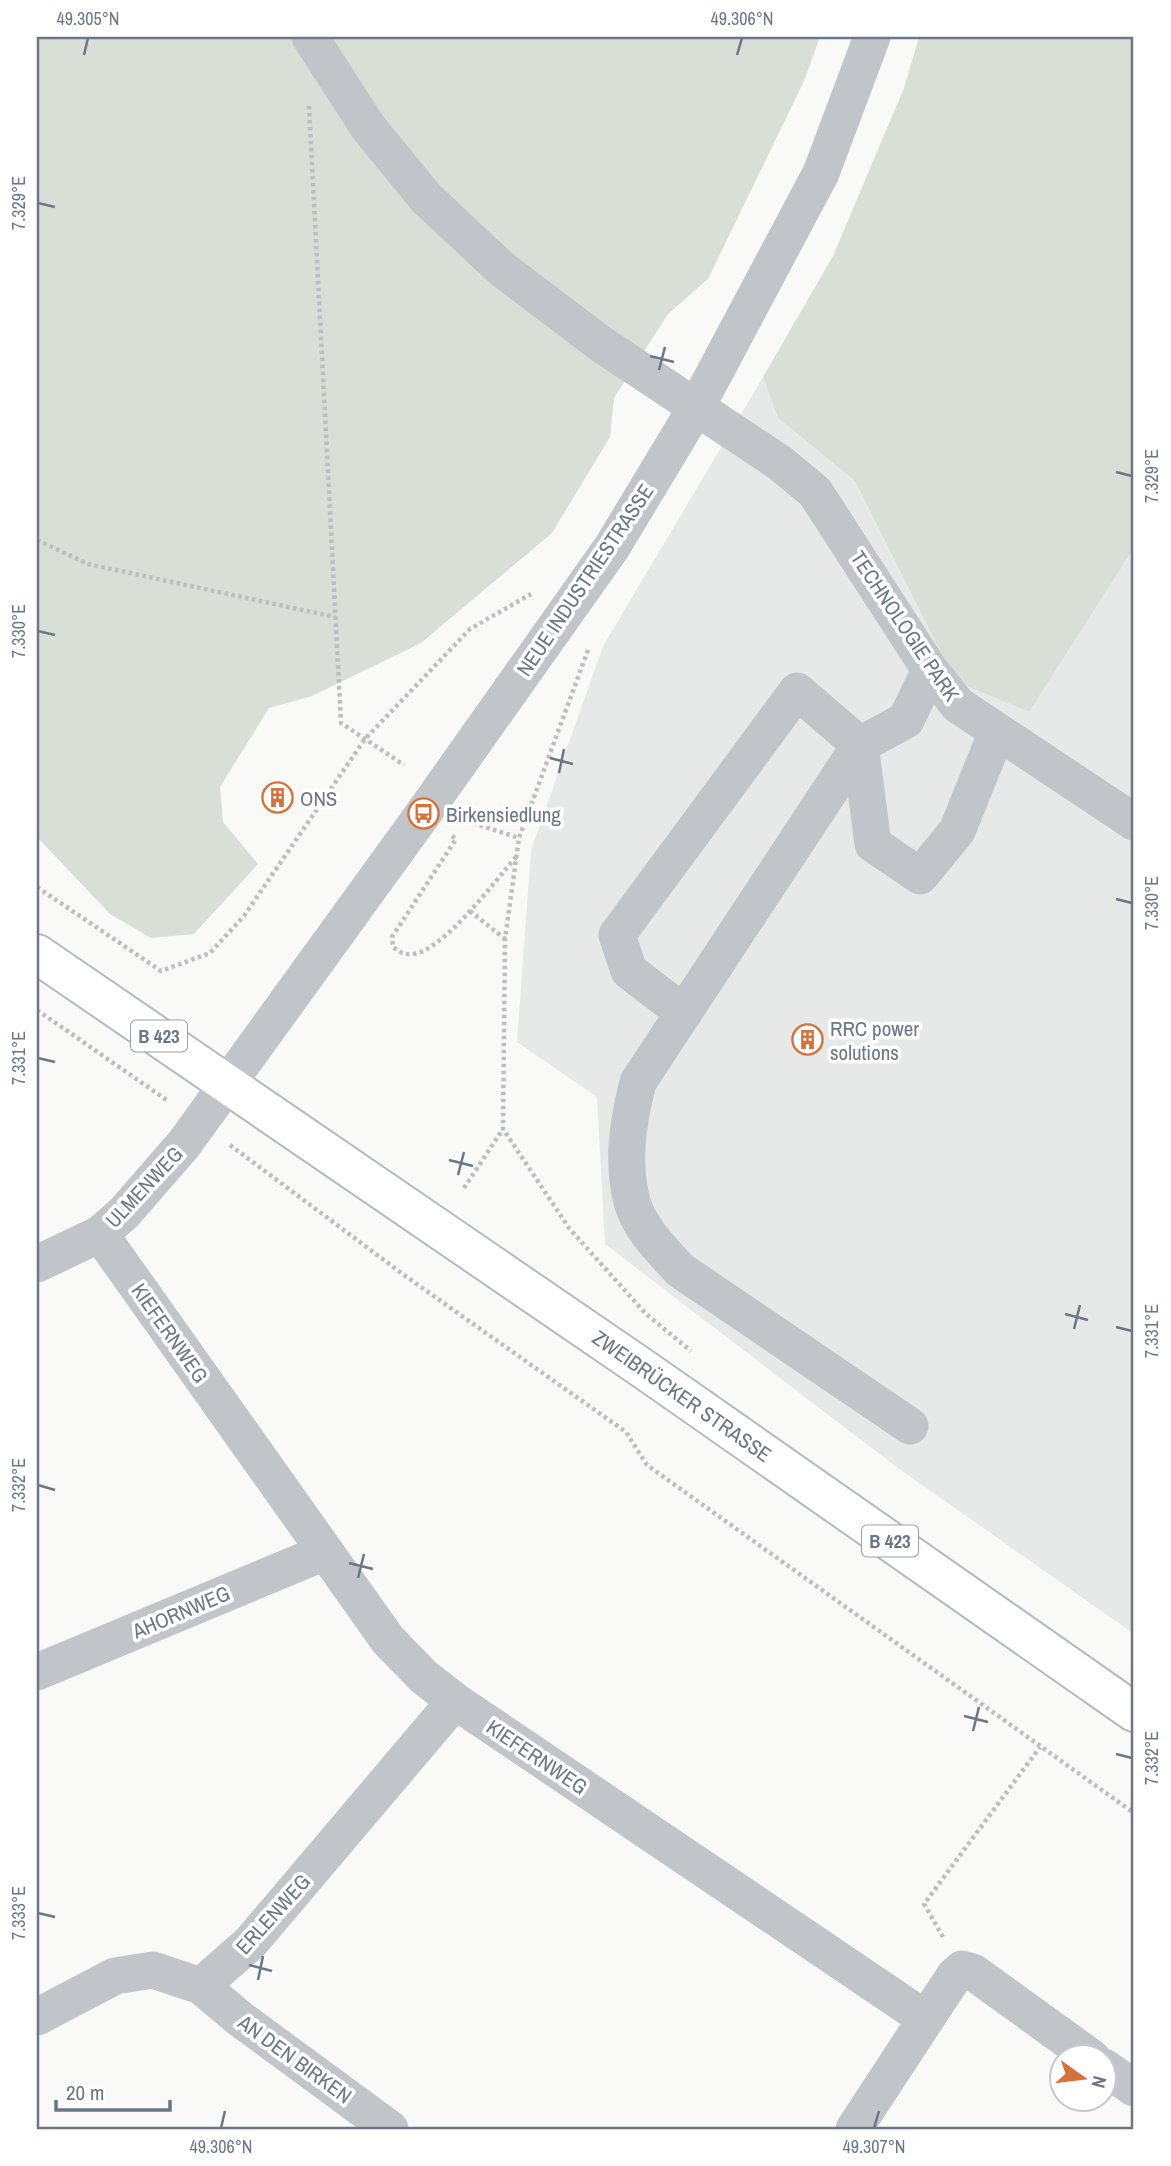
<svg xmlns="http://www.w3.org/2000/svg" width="1171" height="2166" font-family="'Archivo Narrow',sans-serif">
<rect width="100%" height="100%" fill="#f9faf8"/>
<path fill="#e7e9e8" d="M 763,377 L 778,418 L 855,481 L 955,681 L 1029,712 L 1134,548 L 1134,1634 L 895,1466 L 605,1244 L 597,1097 L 517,1042 L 531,850 L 603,646 Z"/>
<path fill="#d9ded7" d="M 37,37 L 820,37 L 804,81 L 708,279 L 668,314 L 614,398 L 610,437 L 552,533 L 421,643 L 312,696 L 269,708 L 220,787 L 223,822 L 258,864 L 194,934 L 151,938 L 110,914 L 37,837 Z
M 919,37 L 1134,37 L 1134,548 L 1029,712 L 955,681 L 855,481 L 778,418 L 763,377 L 833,256 L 904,88 Z"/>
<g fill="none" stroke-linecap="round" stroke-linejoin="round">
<defs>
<path id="major" d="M 37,954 L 645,1370 L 1134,1712"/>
</defs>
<use href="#major" stroke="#b5b9bd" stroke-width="42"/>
<path stroke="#bcbec1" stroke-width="4.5" stroke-dasharray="3.5 3.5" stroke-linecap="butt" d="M 309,106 L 341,723 L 404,765
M 37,540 L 88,564 L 335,617
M 588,650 L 519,838 L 505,939 L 503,1129 L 569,1228 L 646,1314 L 691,1351
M 473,823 L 519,838
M 452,836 L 456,839 L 392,937 L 393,947 C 399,952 404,955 413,954 C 442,952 496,880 516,857
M 37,887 L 161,971 L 210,953 L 244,916 L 365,739 L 470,629 L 531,594
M 470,911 L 505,939
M 37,1010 L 168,1101
M 230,1145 L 404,1275 L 626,1432 L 647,1465 L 1134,1813
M 464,1188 L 503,1129
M 943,1937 L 924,1904 L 1040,1747"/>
<path stroke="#c1c5c9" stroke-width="37" d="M 310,37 L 368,127 L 426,198 L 502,269 L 601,344 L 780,463 L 815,492 L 930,670 L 958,705 L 1134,822
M 860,745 L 638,1082 C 628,1122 621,1164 633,1205 C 641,1230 663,1251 680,1270 L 910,1426
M 860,745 L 873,844 L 920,876 L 957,831 L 997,732
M 684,1013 L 629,971 L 617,935 L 797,691 L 860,745 L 906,720 L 930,670
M 100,1234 L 388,1640 L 424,1677 L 455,1701 L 926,2019 L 955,1975 L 962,1969 L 973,1972 L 1092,2058
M 37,1264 L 100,1234 L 124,1213 L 184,1144 L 423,814 L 612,547 L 697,406 L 821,173 L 872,37
M 37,1672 L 325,1552
M 201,1986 L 250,1943 L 455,1701
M 37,2017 L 115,1976 L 153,1970 L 201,1986 L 239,2018 L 390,2129
M 1104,2067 L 1134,2088
M 854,2129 L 926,2019"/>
<use href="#major" stroke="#fff" stroke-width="38"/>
</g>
<path fill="none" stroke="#6b7786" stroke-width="2.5" d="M 84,55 L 88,38M 737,55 L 742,38M 38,203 L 55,207M 650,356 L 674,362M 659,370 L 665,347M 1116,472 L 1132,476M 38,631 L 55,635M 550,758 L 573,764M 559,773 L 564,749M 1116,899 L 1132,903M 38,1058 L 55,1062M 449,1160 L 473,1166M 458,1175 L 464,1152M 1065,1314 L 1088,1320M 1116,1327 L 1132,1331M 1074,1329 L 1080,1305M 38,1485 L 55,1490M 349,1563 L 373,1569M 358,1578 L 364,1554M 964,1716 L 988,1722M 973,1731 L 979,1707M 1116,1754 L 1132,1758M 38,1913 L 55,1917M 249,1965 L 272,1971M 258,1980 L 263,1956M 221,2128 L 225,2111M 874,2128 L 879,2111"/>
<defs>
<symbol id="building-ring" viewBox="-11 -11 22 22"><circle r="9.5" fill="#fff" stroke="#d6713b" stroke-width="1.5"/><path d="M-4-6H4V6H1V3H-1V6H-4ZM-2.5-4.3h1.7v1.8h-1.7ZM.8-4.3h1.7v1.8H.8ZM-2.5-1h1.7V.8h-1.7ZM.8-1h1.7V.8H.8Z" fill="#d6713b"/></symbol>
<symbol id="bus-ring" viewBox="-11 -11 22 22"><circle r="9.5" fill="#fff" stroke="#d6713b" stroke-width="1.5"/><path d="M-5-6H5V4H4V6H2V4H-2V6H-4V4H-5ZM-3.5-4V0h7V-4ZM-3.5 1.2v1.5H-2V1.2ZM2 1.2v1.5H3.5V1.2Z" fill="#d6713b"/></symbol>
</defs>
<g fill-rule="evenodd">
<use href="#building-ring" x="260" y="780" width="35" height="35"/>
<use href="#bus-ring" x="406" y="796" width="35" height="35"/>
<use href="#building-ring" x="790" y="1022" width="35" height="35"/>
</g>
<g text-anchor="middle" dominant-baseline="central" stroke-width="7" stroke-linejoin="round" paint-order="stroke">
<g fill="#fff" stroke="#97a0aa" stroke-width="2">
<rect x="131" y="1020.5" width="56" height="31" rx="5"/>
<rect x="862" y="1525.5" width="56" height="31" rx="5"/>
</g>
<g font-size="19" font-weight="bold" fill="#6b7786">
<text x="159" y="1036">B 423</text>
<text x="890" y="1541">B 423</text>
</g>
<g font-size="21" fill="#6b7786" stroke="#fff">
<text transform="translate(585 580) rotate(-56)">NEUE INDUSTRIESTRASSE</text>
<text transform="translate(905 626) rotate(56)">TECHNOLOGIE PARK</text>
<text transform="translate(144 1187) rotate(-47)">ULMENWEG</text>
<text transform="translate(170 1333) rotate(55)">KIEFERNWEG</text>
<text transform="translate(682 1396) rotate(35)">ZWEIBRÜCKER STRASSE</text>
<text transform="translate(181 1612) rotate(-23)">AHORNWEG</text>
<text transform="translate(537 1757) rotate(34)">KIEFERNWEG</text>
<text transform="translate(273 1914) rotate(-48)">ERLENWEG</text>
<text transform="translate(295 2059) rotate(36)">AN DEN BIRKEN</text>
</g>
<g font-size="21" fill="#6b7786" stroke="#fff" text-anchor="start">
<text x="300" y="798">ONS</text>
<text x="446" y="814">Birkensiedlung</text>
<text x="830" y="1028">RRC power<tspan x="830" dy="24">solutions</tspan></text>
</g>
</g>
<rect width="1171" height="2166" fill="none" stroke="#ffffff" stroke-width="77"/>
<g transform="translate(1083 2078) rotate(104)"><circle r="33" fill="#ffffff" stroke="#c4c9cf" stroke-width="2"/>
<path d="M0-5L12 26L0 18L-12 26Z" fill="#d6713b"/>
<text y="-10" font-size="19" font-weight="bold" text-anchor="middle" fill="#6b7786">N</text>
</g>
<path d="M56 2100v10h114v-10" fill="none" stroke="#6b7786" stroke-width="3.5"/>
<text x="66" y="2100" font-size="21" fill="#6b7786" stroke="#ffffff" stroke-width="5" paint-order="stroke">20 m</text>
<rect x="38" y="38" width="1094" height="2090" fill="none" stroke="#6b7786" stroke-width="2.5"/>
<g font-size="18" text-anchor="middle" fill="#6b7786">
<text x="88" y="25">49.305°N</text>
<text x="742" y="25">49.306°N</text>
<text transform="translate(19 203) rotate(-90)" y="6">7.329°E</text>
<text transform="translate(1152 476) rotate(-90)" y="6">7.329°E</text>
<text transform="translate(19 631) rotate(-90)" y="6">7.330°E</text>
<text transform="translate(1152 903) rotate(-90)" y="6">7.330°E</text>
<text transform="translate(19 1058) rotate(-90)" y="6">7.331°E</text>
<text transform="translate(1152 1331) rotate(-90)" y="6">7.331°E</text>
<text transform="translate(19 1485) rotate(-90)" y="6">7.332°E</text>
<text transform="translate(1152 1758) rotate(-90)" y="6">7.332°E</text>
<text transform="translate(19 1913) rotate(-90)" y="6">7.333°E</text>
<text x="221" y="2153">49.306°N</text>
<text x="874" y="2153">49.307°N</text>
</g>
</svg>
